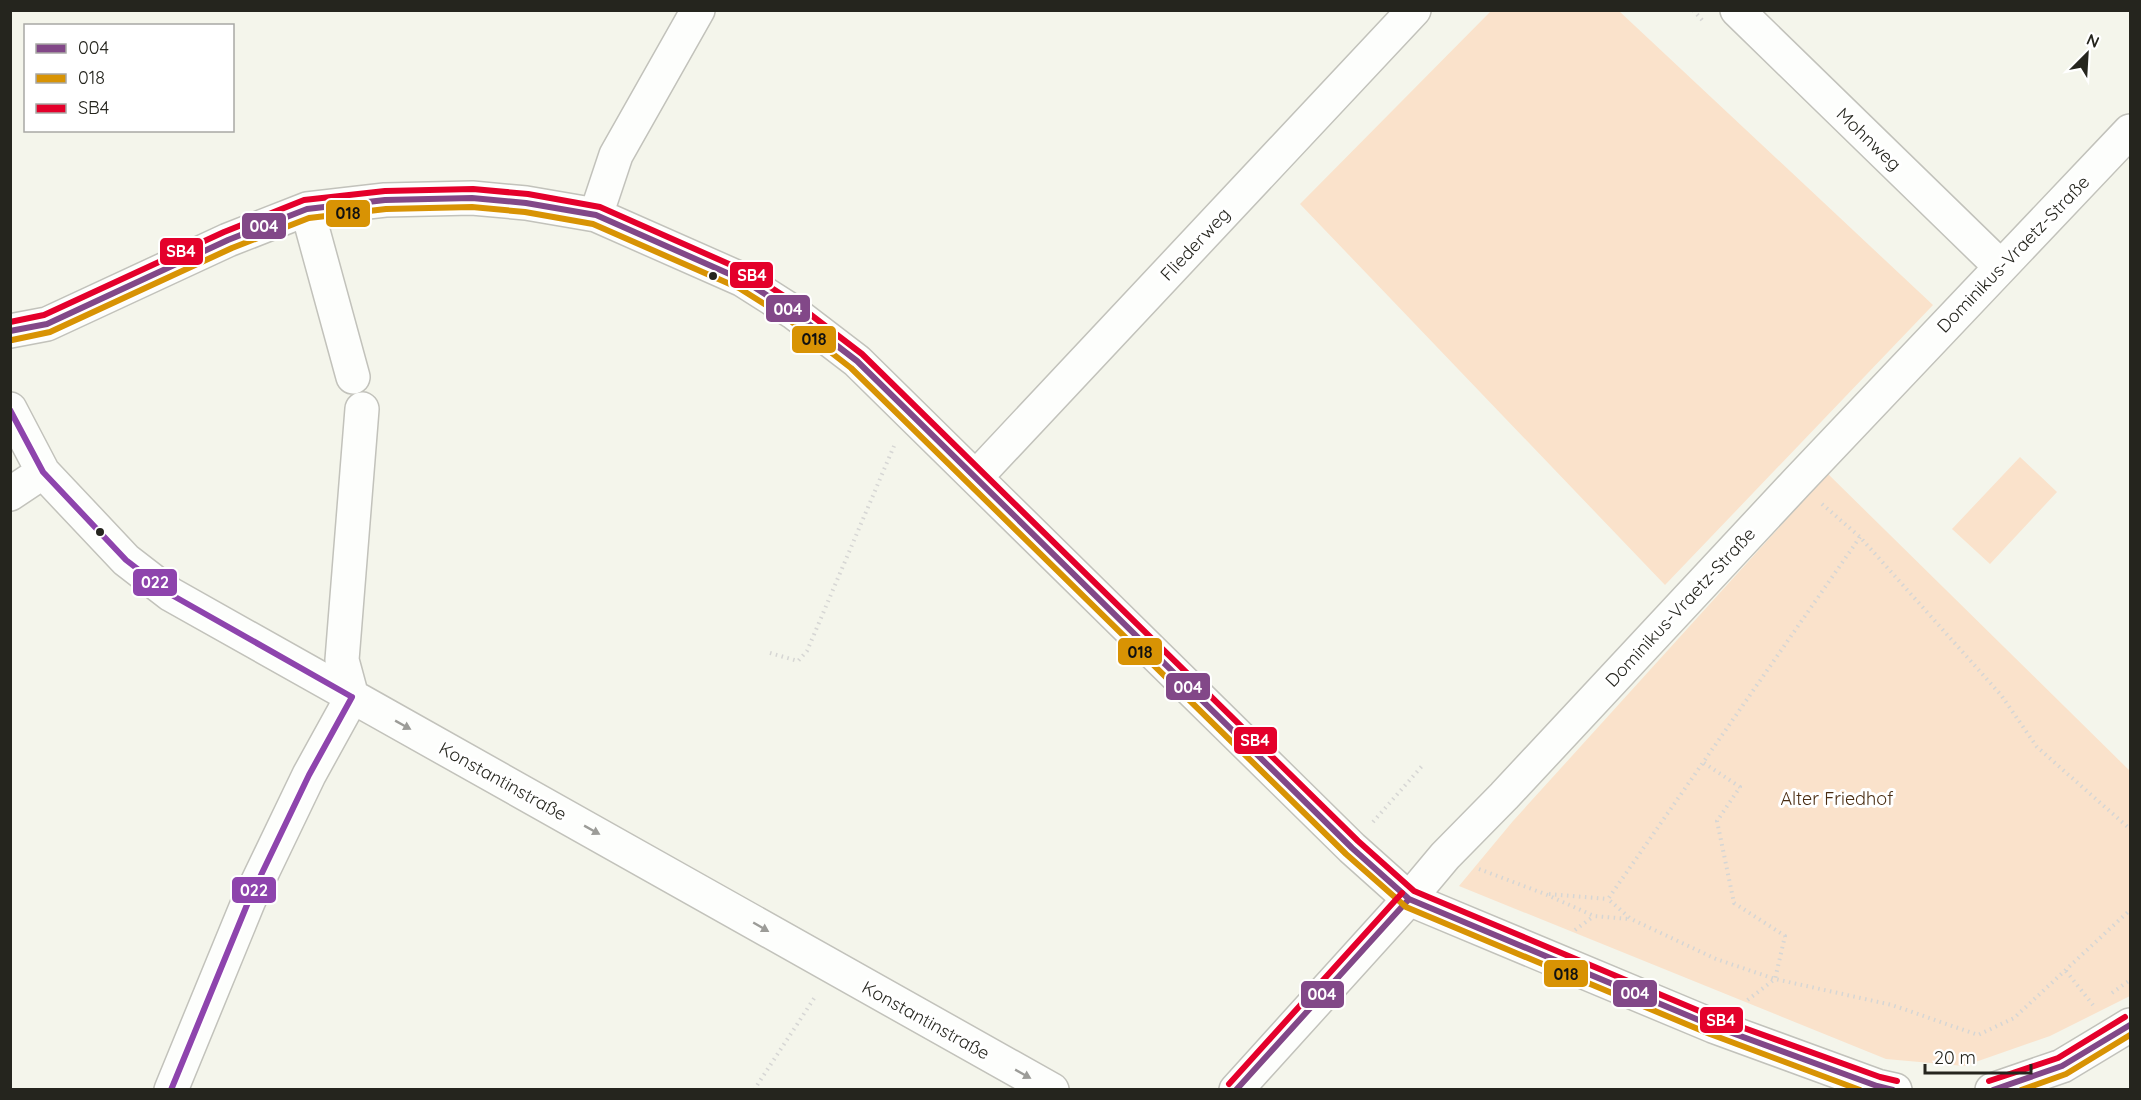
<svg xmlns="http://www.w3.org/2000/svg" width="2141" height="1100" font-family="Quicksand,sans-serif">
<rect width="100%" height="100%" fill="#f4f5eb"/>
<path fill="#fae2cb" d="M 1491,11 L 1619,11 L 1933,305 L 1665,585 L 1300,204 Z
M 2020,457 L 2057,492 L 1990,564 L 1952,529 Z
M 1825,471 L 2130,771 L 2130,996 L 2050,1036 L 1964,1066 L 1886,1059 L 1459,886 L 1513,821 L 1804,500 Z"/>
<g fill="none" stroke-linecap="round" stroke-linejoin="round">
<defs>
<path id="minor" d="M 1737,10 L 2001,267
M 307,209 L 353,377
M 596,215 L 616,155 L 698,10
M 10,331 L 47,324 L 228,240 L 307,209 L 385,200 L 472,198 L 526,203 L 596,215 L 743,280 L 793,312 L 857,361 L 1352,848 L 1409,899 L 1713,1026 L 1877,1086 L 1895,1090
M 10,409 L 43,472 L 126,560 L 170,594 C 464,759 757,925 1052,1090
M 976,477 L 1414,10
M 10,494 L 43,472
M 352,697 L 342,660 L 362,409
M 171,1090 L 249,900 L 309,775 L 352,697
M 1236,1090 L 1409,899 L 1445,856 L 1504,796 L 1797,482 L 2130,131
M 1992,1090 L 2062,1066 L 2130,1025"/>
</defs>
<use href="#minor" stroke="#c2c2bb" stroke-width="36"/>
<path stroke="#d6d6d4" stroke-width="4" stroke-dasharray="1.5 4.5" stroke-linecap="butt" d="M 1693,10 L 1703,21
M 1822,504 L 1860,537 L 2001,695 L 2037,747 L 2130,829
M 1860,537 L 1608,899 L 1631,919 L 1716,959 L 1775,979 L 1892,1005 L 1978,1035 L 2014,1018 L 2130,910
M 770,653 L 798,661 L 807,651 L 894,446
M 1704,763 L 1740,787 L 1717,821 L 1734,903 L 1785,936 L 1775,979 L 1745,1002
M 1373,822 L 1422,766
M 1479,869 L 1545,894 L 1594,916 L 1630,919
M 1549,894 L 1608,899
M 1575,930 L 1594,916
M 2066,971 L 2093,1005
M 2112,993 L 2130,980
M 754,1090 L 815,997"/>
<use href="#minor" stroke="#fdfefc" stroke-width="33"/>
<defs>
<path id="bus-1" d="M 10,331 L 47,324 L 228,240 L 307,209 L 385,200 L 472,198 L 526,203 L 596,215 L 743,280 L 793,312 L 857,361 L 1352,848 L 1409,899 L 1713,1026 L 1877,1086 L 1893,1090
M 1236,1090 L 1409,899
M 1993,1090 L 2062,1066 L 2130,1025"/>
<path id="bus-2" d="M 12,340 L 50,332 L 232,248 L 309,218 L 386,209 L 472,207 L 525,212 L 593,224 L 739,288 L 788,319 L 851,368 L 1346,854 L 1406,907 L 1710,1034 L 1860,1090
M 2021,1090 L 2066,1074 L 2130,1035"/>
<path id="bus-3" d="M 10,322 L 44,315 L 224,232 L 304,200 L 385,191 L 473,189 L 528,194 L 600,207 L 747,272 L 798,305 L 862,354 L 1358,841 L 1414,891 L 1716,1018 L 1880,1077 L 1897,1081
M 1989,1081 L 2058,1058 L 2125,1017
M 1229,1084 L 1402,893"/>
<path id="bus-4" d="M 10,410 L 43,472 L 126,560 L 170,594 L 352,697
M 171,1090 L 249,900 L 309,775 L 352,697"/>
</defs>
<use href="#bus-1" stroke="#fff" stroke-width="10"/>
<use href="#bus-2" stroke="#fff" stroke-width="10"/>
<use href="#bus-3" stroke="#fff" stroke-width="10"/>
<use href="#bus-4" stroke="#fff" stroke-width="10"/>
<use href="#bus-1" stroke="#824888" stroke-width="6"/>
<use href="#bus-2" stroke="#d89304" stroke-width="6"/>
<use href="#bus-3" stroke="#e4002b" stroke-width="6"/>
<use href="#bus-4" stroke="#8e44ad" stroke-width="6"/>
</g>
<defs><path id="oneway-solid" d="M-6-.8H1V-3.2L6.5 0L1 3.2V.8H-6Z" transform="scale(1.5)"/></defs>
<g fill="#9c9c98">
<use href="#oneway-solid" transform="translate(403 725) rotate(29)"/>
<use href="#oneway-solid" transform="translate(592 830) rotate(29)"/>
<use href="#oneway-solid" transform="translate(761 927) rotate(30)"/>
<use href="#oneway-solid" transform="translate(1023 1074) rotate(29)"/>
</g>
<g fill="#25251e" stroke="#fff" stroke-width="2">
<circle cx="713" cy="276" r="5"/>
<circle cx="100" cy="532" r="5"/>
</g>
<g text-anchor="middle" dominant-baseline="central" stroke-width="6" stroke-linejoin="round" paint-order="stroke">
<g font-size="18" fill="#25251e" stroke="#fff">
<text transform="translate(1869 139) rotate(44)">Mohnweg</text>
<text transform="translate(1195 244) rotate(-47)">Fliederweg</text>
<text transform="translate(2013 254) rotate(-46)">Dominikus-Vraetz-Straße</text>
<text transform="translate(1680 607) rotate(-47)">Dominikus-Vraetz-Straße</text>
<text transform="translate(503 781) rotate(29)">Konstantinstraße</text>
<text transform="translate(926 1020) rotate(29)">Konstantinstraße</text>
</g>
<g font-size="18" fill="#492c11" stroke="#fff">
<text x="1837" y="798">Alter Friedhof</text>
</g>
</g>
<g stroke="#fff" stroke-width="2">
<rect x="325" y="199" width="46" height="29" rx="6" fill="#d89304"/>
<rect x="241" y="212" width="46" height="28" rx="6" fill="#824888"/>
<rect x="159" y="237" width="45" height="29" rx="6" fill="#e4002b"/>
<rect x="729" y="261" width="45" height="28" rx="6" fill="#e4002b"/>
<rect x="765" y="294" width="46" height="29" rx="6" fill="#824888"/>
<rect x="791" y="325" width="46" height="29" rx="6" fill="#d89304"/>
<rect x="132" y="568" width="46" height="29" rx="6" fill="#8e44ad"/>
<rect x="1117" y="637" width="46" height="29" rx="6" fill="#d89304"/>
<rect x="1165" y="672" width="46" height="29" rx="6" fill="#824888"/>
<rect x="1233" y="726" width="45" height="29" rx="6" fill="#e4002b"/>
<rect x="231" y="876" width="46" height="28" rx="6" fill="#8e44ad"/>
<rect x="1543" y="959" width="46" height="29" rx="6" fill="#d89304"/>
<rect x="1612" y="979" width="46" height="29" rx="6" fill="#824888"/>
<rect x="1300" y="980" width="45" height="29" rx="6" fill="#824888"/>
<rect x="1699" y="1006" width="45" height="28" rx="6" fill="#e4002b"/>
</g>
<g font-size="16" text-anchor="middle" font-weight="bold" fill="#fff">
<text x="264" y="232">004</text>
<text x="181" y="257">SB4</text>
<text x="752" y="281">SB4</text>
<text x="788" y="315">004</text>
<text x="155" y="588">022</text>
<text x="1188" y="693">004</text>
<text x="1255" y="746">SB4</text>
<text x="254" y="896">022</text>
<text x="1635" y="999">004</text>
<text x="1322" y="1000">004</text>
<text x="1721" y="1026">SB4</text>
</g>
<g font-size="16" text-anchor="middle" font-weight="bold" fill="#111">
<text x="348" y="219">018</text>
<text x="814" y="345">018</text>
<text x="1140" y="658">018</text>
<text x="1566" y="980">018</text>
</g>
<rect width="2141" height="1100" fill="none" stroke="#25251e" stroke-width="24"/>
<rect x="24" y="24" width="210" height="108" fill="#ffffff" stroke="#a8a8a5" stroke-width="1.5"/>
<rect x="36" y="44" width="30" height="9" fill="#824888" stroke="#a8a8a5" stroke-width="1.5"/>
<text x="78" y="54" font-size="18" fill="#25251e">004</text>
<rect x="36" y="74" width="30" height="9" fill="#d89304" stroke="#a8a8a5" stroke-width="1.5"/>
<text x="78" y="84" font-size="18" fill="#25251e">018</text>
<rect x="36" y="104" width="30" height="9" fill="#e4002b" stroke="#a8a8a5" stroke-width="1.5"/>
<text x="78" y="114" font-size="18" fill="#25251e">SB4</text>
<g transform="translate(2087 54) rotate(24)" stroke="#ffffff" stroke-width="4.5" paint-order="stroke">
<path d="M0-4.5L10 22L0 15L-10 22Z" fill="#25251e"/>
<text y="-9" font-size="16" font-weight="bold" text-anchor="middle" fill="#25251e">N</text>
</g>
<path d="M1925 1064v9h106v-9" fill="none" stroke="#25251e" stroke-width="3"/>
<text x="1934" y="1064" font-size="18" fill="#25251e" stroke="#ffffff" stroke-width="4.5" paint-order="stroke">20 m</text>
</svg>
